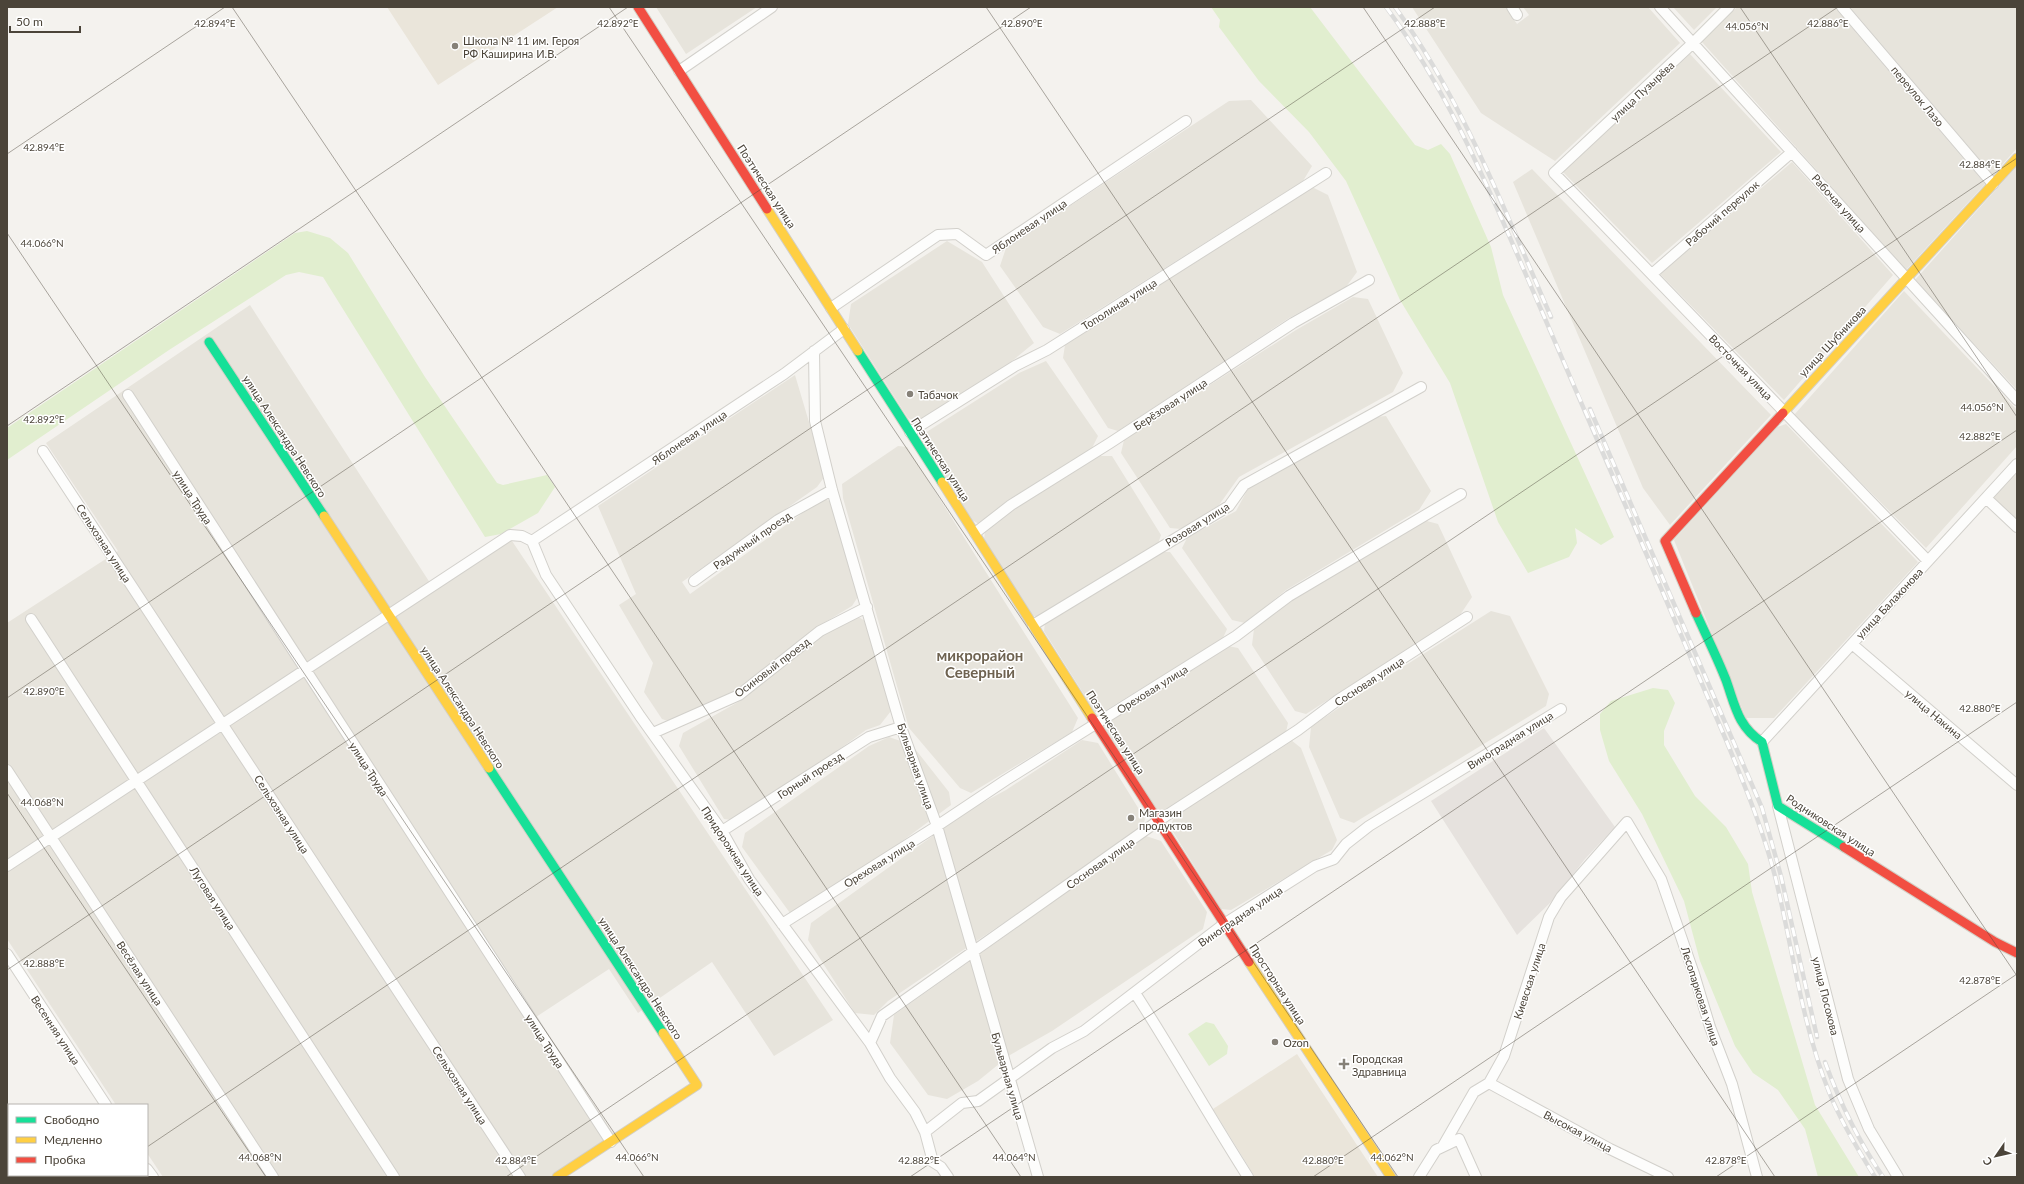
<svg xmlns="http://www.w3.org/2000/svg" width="2024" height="1184" font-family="Lato,sans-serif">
<rect width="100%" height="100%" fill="#f4f2ee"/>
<path fill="#e7e4dc" d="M 656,7 L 757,7 L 686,54 Z
M 1412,7 L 1505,7 L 1517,24 L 1529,15 L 1523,7 L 1648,7 L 1680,43 L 1555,161 L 1481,113 Z
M 1673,7 L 1717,7 L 1694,30 Z
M 1737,7 L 1834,7 L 1985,184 L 1906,270 L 1702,42 Z
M 1850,7 L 2017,7 L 2017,148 L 1993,175 Z
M 1690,54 L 1781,152 L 1652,263 L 1563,172 Z
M 1251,100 L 1312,166 L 1303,181 L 1060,334 L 1043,327 L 1000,266 L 1006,248 L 1229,101 Z
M 1792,162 L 1893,275 L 1784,400 L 1660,274 Z
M 2017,166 L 2017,390 L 1915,280 Z
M 1532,169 L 1771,415 L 1670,525 L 1643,488 L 1513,182 Z
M 1312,187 L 1328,195 L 1357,272 L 1346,287 L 1289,318 L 1118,431 L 1108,428 L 1063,358 L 1065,345 Z
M 947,241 L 982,262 L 1034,343 L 1011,362 L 918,423 L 908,418 L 848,324 L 851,304 Z
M 1904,291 L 2017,410 L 2017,446 L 1926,548 L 1794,415 Z
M 1353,297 L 1368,299 L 1403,373 L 1393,392 L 1239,477 L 1219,505 L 1181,529 L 1170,528 L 1121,453 L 1124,440 L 1296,330 Z
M 250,305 L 434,589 L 510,538 L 833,1020 L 774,1056 L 712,962 L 638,1013 L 609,969 L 536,1017 L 615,1136 L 553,1177 L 163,1177 L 147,1153 L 147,1105 L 116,1105 L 7,939 L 7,623 L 118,551 L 46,443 Z
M 1046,361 L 1098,436 L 1092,448 L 1009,500 L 979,524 L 972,520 L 924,445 L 925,433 L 1019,373 Z
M 795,375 L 825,476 L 817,487 L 682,582 L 690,594 L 822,499 L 831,501 L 861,592 L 852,606 L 817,627 L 736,690 L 677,724 L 662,719 L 644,692 L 653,663 L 619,605 L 636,594 L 598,506 Z
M 1386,416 L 1431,491 L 1419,510 L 1286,590 L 1245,623 L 1232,620 L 1182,548 L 1187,538 L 1236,511 L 1249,487 L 1376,417 Z
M 1786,424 L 1918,562 L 1774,718 L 1746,718 L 1674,540 L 1777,427 Z
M 898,446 L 907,447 L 1078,718 L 1072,732 L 971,793 L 960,788 L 909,728 L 843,498 L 842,484 Z
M 1097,456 L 1112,456 L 1161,535 L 1158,544 L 1039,618 L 1032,615 L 984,540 L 985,531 L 1012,509 Z
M 2017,470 L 2017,521 L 1992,497 Z
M 1423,520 L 1438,524 L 1472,597 L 1460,615 L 1306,714 L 1295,711 L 1252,645 L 1254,629 L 1289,601 Z
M 1160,552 L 1170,552 L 1227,629 L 1223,638 L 1103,712 L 1095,712 L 1044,631 L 1045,623 Z
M 1491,611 L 1510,616 L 1549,694 L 1546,706 L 1354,823 L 1340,818 L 1309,747 L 1311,727 L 1343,705 Z
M 857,616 L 870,624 L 891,711 L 880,725 L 866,730 L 739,821 L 724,819 L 679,746 L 683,733 L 740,701 L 824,635 Z
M 1228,646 L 1238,648 L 1288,723 L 1286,732 L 1168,811 L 1157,810 L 1106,729 L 1109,721 Z
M 889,737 L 912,745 L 949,792 L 951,805 L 805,913 L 790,913 L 742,847 L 745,833 L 869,746 Z
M 1082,740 L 1098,743 L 1145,819 L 1142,829 L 888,1001 L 874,1015 L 855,1013 L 808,940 L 811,923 L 969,810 L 1006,790 Z
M 1291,740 L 1301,748 L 1337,840 L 1332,850 L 1231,910 L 1221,909 L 1170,827 L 1175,815 Z
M 1146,836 L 1161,841 L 1207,912 L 1203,929 L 1052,1031 L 1010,1055 L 978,1081 L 947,1099 L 928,1095 L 890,1043 L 894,1015 Z"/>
<path fill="#e6e2de" d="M 1544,728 L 1615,827 L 1585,859 L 1551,902 L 1517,935 L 1431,801 Z"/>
<path fill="#eae5da" d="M 387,7 L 558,7 L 438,85 Z
M 1297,1054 L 1378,1177 L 1255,1177 L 1213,1109 Z"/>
<path fill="#e1eecf" d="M 1211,7 L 1310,7 L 1415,145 L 1428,150 L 1441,144 L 1450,154 L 1491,247 L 1503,295 L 1614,537 L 1601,545 L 1575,528 L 1577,543 L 1569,557 L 1528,573 L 1498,522 L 1450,383 L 1400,300 L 1346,181 L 1309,132 L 1259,81 L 1219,27 L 1220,20 Z
M 307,231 L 330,238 L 348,253 L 425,377 L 497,483 L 503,485 L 547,475 L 555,487 L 538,513 L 501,534 L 485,537 L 323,277 L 299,272 L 286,275 L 169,350 L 7,460 L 7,428 L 295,233 Z
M 1653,688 L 1668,690 L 1675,703 L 1664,731 L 1664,745 L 1695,796 L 1726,827 L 1748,864 L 1752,892 L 1815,1105 L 1859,1177 L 1818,1177 L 1805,1129 L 1778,1090 L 1753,1073 L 1735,1046 L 1700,961 L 1684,901 L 1642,814 L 1609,761 L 1600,730 L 1600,714 L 1611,701 Z
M 1206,1022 L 1214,1024 L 1228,1046 L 1227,1054 L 1209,1066 L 1188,1034 Z"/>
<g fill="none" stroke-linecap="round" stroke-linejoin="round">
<defs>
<path id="street" d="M 1512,7 L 1517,15
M 1660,7 L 2017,400
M 1729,7 L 1693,43 L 1554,173 L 1928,561
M 1842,7 L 1993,184
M 679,71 L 772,7
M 1652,274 L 1792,152
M 831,308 L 938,235 L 957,234 L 986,255 L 1186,121
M 814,351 L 815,421 L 832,490 L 901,727 L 937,826 L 1038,1177
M 128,395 L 611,1142
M 910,432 L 1015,366 L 1047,350 L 1326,173
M 43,451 L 520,1177
M 1986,498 L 2017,527
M 975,533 L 1011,505 L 1110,443 L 1293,323 L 1369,280
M 532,541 L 546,575 L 640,716 L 722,831 L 749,879 L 870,1043 L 890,1078 L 915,1112 L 925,1132 L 933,1162 L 941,1167 L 948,1177
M 532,541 L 784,374 L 844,329
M 694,581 L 778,520 L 832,490
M 31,619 L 394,1177
M 1033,625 L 1229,506 L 1244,485 L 1421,387
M 1852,644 L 2017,785
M 653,733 L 739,695 L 820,631 L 867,607
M 1762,742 L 2017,464
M 7,770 L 273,1177
M 1778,806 L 1848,1079 L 1869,1129 L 1898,1177
M 722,831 L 869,737 L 901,727
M 7,866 L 510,535 L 522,536 L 532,541
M 782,924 L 937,826 L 1006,780 L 1236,636 L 1289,596 L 1461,494
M 7,954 L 106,1105
M 1135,993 C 1174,1053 1209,1116 1248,1177
M 870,1043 L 882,1016 L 1158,821 L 1298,730 L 1338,700 L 1467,617
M 1489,1083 L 1610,1149 L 1668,1177
M 7,1126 L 9,1129
M 925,1132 L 962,1103 L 978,1101 L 1052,1048 L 1084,1031 L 1224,924 L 1315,866 L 1334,859 L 1346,844 L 1369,826 L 1561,709
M 1443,1146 L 1474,1092 L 1489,1083 L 1504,1056 L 1549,917 L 1561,897 L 1627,822 L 1661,879 L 1694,974 L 1710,1027 L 1732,1084 L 1757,1177
M 147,1169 L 153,1177
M 40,1175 L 41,1177
M 1419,1177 L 1436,1150 L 1459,1139 L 1476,1177"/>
<path id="fast" d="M 209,342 L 324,516
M 858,351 L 942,482
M 1696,613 C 1706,635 1717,657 1726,680 C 1735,705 1738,727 1762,742 L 1778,806 L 1844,847
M 489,768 L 663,1033"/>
<path id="slow" d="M 767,209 L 858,351
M 1783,413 L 2017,158
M 942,482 L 1092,718
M 324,516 L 489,768
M 1249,962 L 1391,1177
M 557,1177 L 697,1085 L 663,1033"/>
<path id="jam" d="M 638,7 L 767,209
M 1696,613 L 1665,541 L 1783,413
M 1092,718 L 1249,962
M 1844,847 L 1995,942 L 2017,953"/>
</defs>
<use href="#street" stroke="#d2d0cb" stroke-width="12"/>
<use href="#fast" stroke="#d3cfc5" stroke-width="11"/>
<use href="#slow" stroke="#d3cfc5" stroke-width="11"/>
<use href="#jam" stroke="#d3cfc5" stroke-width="11"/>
<use href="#street" stroke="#fdfdfc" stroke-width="10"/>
<use href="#fast" stroke="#16e098" stroke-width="9"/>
<use href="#slow" stroke="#ffcf43" stroke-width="9"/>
<use href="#jam" stroke="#f24e42" stroke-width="9"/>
<defs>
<path id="rail" d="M 1386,7 C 1455,100 1497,209 1543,314 C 1605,456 1665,598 1726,740 C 1745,786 1764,832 1776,880 C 1793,951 1802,1024 1829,1092 C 1841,1122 1858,1150 1875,1177
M 1395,7 C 1463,101 1505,211 1551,317
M 1590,409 L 1762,808 L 1781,876 L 1817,1037
M 1825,1062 C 1840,1103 1858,1140 1883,1177"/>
</defs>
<use href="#rail" stroke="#dbdbda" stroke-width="4.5"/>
<use href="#rail" stroke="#fff" stroke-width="3" stroke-dasharray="9" stroke-linecap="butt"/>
</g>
<path fill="none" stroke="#4b4439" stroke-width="1" stroke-opacity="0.45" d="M 232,7 L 1021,1177M 609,7 L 1398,1177M 986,7 L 1775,1177M 1363,7 L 2017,976M 1740,7 L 2017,417M 7,154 L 225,7M 7,233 L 644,1177M 7,426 L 628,7M 7,698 L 1031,7M 7,793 L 266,1177M 7,970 L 1435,7M 147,1147 L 1838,7M 103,1177 L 106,1175M 506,1177 L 2017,158M 910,1177 L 2017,430M 1313,1177 L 2017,702M 1716,1177 L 2017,974"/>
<g fill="#868178" stroke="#fff" stroke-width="1.5">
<circle cx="455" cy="46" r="4"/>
<circle cx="910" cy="394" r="4"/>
<circle cx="1131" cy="818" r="4"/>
<circle cx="1275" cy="1042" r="4"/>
<path d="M1342 1058h4v4h4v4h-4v4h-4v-4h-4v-4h4z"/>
</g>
<g text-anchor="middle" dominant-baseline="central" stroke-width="3" stroke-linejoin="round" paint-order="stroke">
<g font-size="11" fill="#4b4439" stroke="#fff" text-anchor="start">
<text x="463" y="40">Школа № 11 им. Героя<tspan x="463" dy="13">РФ Каширина И.В.</tspan></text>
<text x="918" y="394">Табачок</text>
<text x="1139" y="812">Магазин<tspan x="1139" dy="13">продуктов</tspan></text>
<text x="1283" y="1042">Ozon</text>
<text x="1352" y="1058">Городская<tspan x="1352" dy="13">Здравница</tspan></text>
</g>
<g font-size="11" fill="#4b4439" stroke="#fff">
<text transform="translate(1642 91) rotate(-43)">улица Пузырёва</text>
<text transform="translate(1918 96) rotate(50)">переулок Лазо</text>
<text transform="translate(767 186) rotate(57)">Поэтическая улица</text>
<text transform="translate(1839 203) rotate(48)">Рабочая улица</text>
<text transform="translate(1722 213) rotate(-41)">Рабочий переулок</text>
<text transform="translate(1029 226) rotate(-34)">Яблоневая улица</text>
<text transform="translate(1119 304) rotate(-32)">Тополиная улица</text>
<text transform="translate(1832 341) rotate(-47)">улица Шубникова</text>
<text transform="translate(1741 367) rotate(46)">Восточная улица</text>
<text transform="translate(1170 404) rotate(-33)">Берёзовая улица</text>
<text transform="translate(285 436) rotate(57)">улица Александра Невского</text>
<text transform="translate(689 437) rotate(-34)">Яблоневая улица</text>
<text transform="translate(941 459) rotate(57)">Поэтическая улица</text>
<text transform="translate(193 497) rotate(57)">улица Труда</text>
<text transform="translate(1197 524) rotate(-32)">Розовая улица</text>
<text transform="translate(752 540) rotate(-35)">Радужный проезд</text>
<text transform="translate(104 543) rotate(57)">Сельхозная улица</text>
<text transform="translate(1889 603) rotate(-47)">улица Балахонова</text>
<text transform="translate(772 667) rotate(-37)">Осиновый проезд</text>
<text transform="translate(1369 681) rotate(-33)">Сосновая улица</text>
<text transform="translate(1152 689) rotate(-32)">Ореховая улица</text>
<text transform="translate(463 707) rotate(57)">улица Александра Невского</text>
<text transform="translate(1934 714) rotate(40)">улица Накина</text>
<text transform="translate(1116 732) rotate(57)">Поэтическая улица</text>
<text transform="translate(1510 740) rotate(-32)">Виноградная улица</text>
<text transform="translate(916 766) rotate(71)">Бульварная улица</text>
<text transform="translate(369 769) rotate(57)">улица Труда</text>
<text transform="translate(810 775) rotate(-33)">Горный проезд</text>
<text transform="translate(282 814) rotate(57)">Сельхозная улица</text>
<text transform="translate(1831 825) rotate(33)">Родниковская улица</text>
<text transform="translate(733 851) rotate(57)">Придорожная улица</text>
<text transform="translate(879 863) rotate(-32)">Ореховая улица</text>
<text transform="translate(1100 863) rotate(-35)">Сосновая улица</text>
<text transform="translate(213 898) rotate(57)">Луговая улица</text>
<text transform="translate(1240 916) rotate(-34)">Виноградная улица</text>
<text transform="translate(140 973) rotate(57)">Весёлая улица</text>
<text transform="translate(641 978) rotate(57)">улица Александра Невского</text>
<text transform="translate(1529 981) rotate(-72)">Киевская улица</text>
<text transform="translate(1278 984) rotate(57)">Просторная улица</text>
<text transform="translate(1701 996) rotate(72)">Лесопарковая улица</text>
<text transform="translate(1826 996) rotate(76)">улица Посохова</text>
<text transform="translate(56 1030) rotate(57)">Весенняя улица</text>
<text transform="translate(545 1041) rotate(57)">улица Труда</text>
<text transform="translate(1008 1076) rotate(74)">Бульварная улица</text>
<text transform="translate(460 1085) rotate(57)">Сельхозная улица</text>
<text transform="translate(1578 1131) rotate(28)">Высокая улица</text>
</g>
<g font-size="15" font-weight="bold" fill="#6e6250" stroke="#fff">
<text x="980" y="655">микрорайон<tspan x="980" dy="17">Северный</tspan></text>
</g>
</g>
<g font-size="10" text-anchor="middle" fill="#4b4439" stroke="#fff" stroke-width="3" stroke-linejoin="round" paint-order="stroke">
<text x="215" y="27">42.894°E</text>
<text x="618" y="27">42.892°E</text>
<text x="1022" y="27">42.890°E</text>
<text x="1425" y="27">42.888°E</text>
<text x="1828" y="27">42.886°E</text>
<text x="1747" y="30">44.056°N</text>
<text x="44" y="151">42.894°E</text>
<text x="1980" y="168">42.884°E</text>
<text x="42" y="247">44.066°N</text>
<text x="1982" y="411">44.056°N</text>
<text x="44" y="423">42.892°E</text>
<text x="1980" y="440">42.882°E</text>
<text x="44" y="695">42.890°E</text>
<text x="1980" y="712">42.880°E</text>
<text x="42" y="806">44.068°N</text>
<text x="44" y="967">42.888°E</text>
<text x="1980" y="984">42.878°E</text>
<text x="260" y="1161">44.068°N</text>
<text x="637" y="1161">44.066°N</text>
<text x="1014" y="1161">44.064°N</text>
<text x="1392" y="1161">44.062°N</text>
<text x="516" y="1164">42.884°E</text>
<text x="919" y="1164">42.882°E</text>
<text x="1323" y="1164">42.880°E</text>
<text x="1726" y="1164">42.878°E</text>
</g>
<rect width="2024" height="1184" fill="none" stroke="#4b4439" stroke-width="16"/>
<rect x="8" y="1104" width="140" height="72" fill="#ffffff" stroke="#b7b4b0"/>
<rect x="16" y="1117" width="20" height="6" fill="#16e098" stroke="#b7b4b0"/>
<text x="44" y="1124" font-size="12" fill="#4b4439">Свободно</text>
<rect x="16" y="1137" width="20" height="6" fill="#ffcf43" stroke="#b7b4b0"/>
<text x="44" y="1144" font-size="12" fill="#4b4439">Медленно</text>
<rect x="16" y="1157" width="20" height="6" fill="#f24e42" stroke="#b7b4b0"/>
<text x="44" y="1164" font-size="12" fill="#4b4439">Пробка</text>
<g transform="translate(1996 1156) rotate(236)" stroke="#ffffff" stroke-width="3" paint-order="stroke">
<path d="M0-3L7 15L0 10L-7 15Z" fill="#4b4439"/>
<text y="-6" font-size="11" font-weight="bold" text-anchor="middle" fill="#4b4439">С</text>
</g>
<path d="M10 26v6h70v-6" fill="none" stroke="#4b4439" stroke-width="2"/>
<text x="16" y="26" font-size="12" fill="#4b4439" stroke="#ffffff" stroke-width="3" paint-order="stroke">50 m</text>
</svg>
